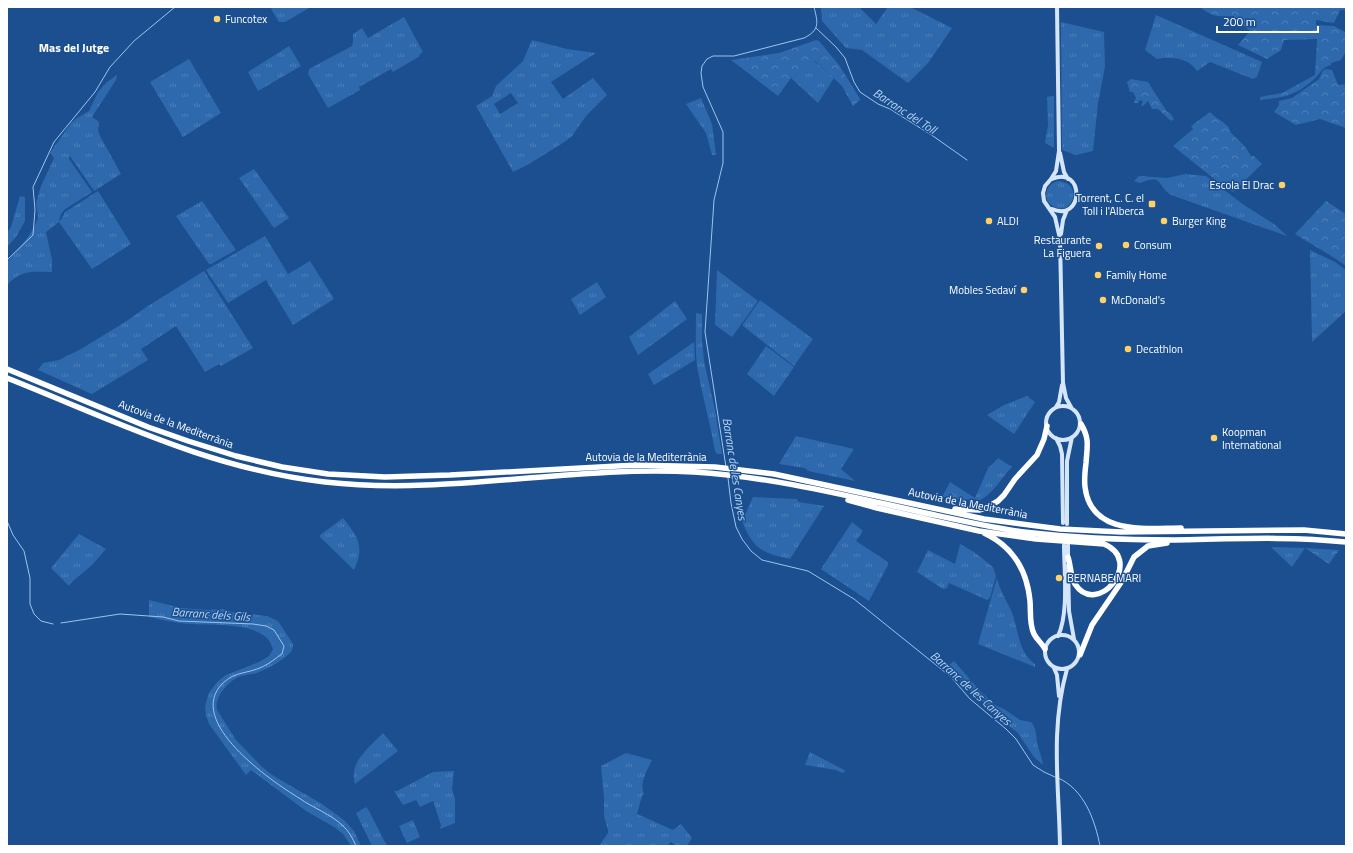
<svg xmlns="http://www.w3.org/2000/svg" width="1353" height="853" font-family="'Titillium Web',sans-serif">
<defs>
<pattern id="grass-tufts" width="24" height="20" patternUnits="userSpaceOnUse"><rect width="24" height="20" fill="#2e69ad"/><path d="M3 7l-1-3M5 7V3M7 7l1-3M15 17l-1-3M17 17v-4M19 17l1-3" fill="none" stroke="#4d80b9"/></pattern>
<pattern id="forest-crowns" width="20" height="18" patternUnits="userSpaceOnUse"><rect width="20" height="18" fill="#2e69ad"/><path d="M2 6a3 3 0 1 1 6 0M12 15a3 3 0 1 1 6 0" fill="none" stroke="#4d80b9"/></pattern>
</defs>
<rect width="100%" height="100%" fill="#1b4f8f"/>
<path fill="url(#grass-tufts)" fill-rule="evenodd" d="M 270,7 L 311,7 L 285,22 L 279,22 Z
M 821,7 L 859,7 L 876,24 L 888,7 L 910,7 L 952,28 L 928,63 L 908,83 L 862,50 L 846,48 L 822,21 Z
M 1156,15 L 1262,62 L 1257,77 L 1253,79 L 1210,62 L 1197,71 C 1189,58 1171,56 1157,59 L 1145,50 Z
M 404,17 L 423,52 L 419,55 L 420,56 L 393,72 L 391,69 L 359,87 L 360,90 L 328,108 L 308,74 L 309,69 L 352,46 L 353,42 L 353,34 L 362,28 L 368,38 Z
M 1061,22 L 1104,32 L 1105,67 L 1098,103 L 1093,151 L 1076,155 L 1062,150 Z
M 532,40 L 567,49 L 596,53 L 551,82 L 563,99 L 593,78 L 607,95 L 586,116 L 572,136 L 566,141 L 529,164 L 513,172 L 476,106 L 492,96 L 496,86 L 523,61 ZM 511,93 L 518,103 L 500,114 L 494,104 Z
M 289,46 L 301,66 L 258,91 L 248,72 Z
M 189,59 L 221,113 L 183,137 L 150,82 Z
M 814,61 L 834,78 L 818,103 L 791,78 Z
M 117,75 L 116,80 L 92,117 L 99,122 L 98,130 L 100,136 L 121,174 L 94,191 L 70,156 L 69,159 L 92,192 L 64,210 L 61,214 L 59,221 L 61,220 L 65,212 L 98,191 L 131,244 L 92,269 L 59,222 L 46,232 L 52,260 L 52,272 C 32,272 22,269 7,285 L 7,262 L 25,241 L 35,226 L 38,217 L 36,203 L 41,186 L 54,158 L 50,153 L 71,123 L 77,118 L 89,111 L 98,92 L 107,82 Z
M 1054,96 L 1054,148 L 1045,143 L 1048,125 L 1047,97 Z
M 701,98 L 712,124 L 716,155 L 712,155 L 706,133 L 686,104 Z
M 254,169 L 289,218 L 274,228 L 239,178 Z
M 1185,174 L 1206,176 L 1244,205 L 1274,224 L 1287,236 L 1171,195 C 1155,184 1164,174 1140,183 L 1134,181 L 1139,176 L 1167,178 Z
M 1058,181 C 1082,182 1075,213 1057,208 C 1052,206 1049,204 1047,200 C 1044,190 1050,183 1058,181 Z
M 20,196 L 25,197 L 25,221 L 16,237 L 7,247 L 7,233 L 11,227 Z
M 202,201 L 236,250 L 211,264 L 209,264 L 176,216 Z
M 265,236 L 288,274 L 310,261 L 334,299 L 293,325 L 266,280 L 228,303 L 206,270 Z
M 1310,250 L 1335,262 L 1346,270 L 1346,311 L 1312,342 Z
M 717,270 L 758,301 L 732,337 L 715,325 Z
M 204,271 L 253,348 L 221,366 L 219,364 L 205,372 L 176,326 L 141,349 L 148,360 L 92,394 L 38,370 L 43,363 L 59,360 L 81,349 L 125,322 L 148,306 Z
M 597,282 L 606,297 L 580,315 L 571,299 Z
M 760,300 L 813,339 L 794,366 L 743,326 L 743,324 Z
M 675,301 L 687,319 L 638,355 L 629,337 Z
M 696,313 L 702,314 L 702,340 L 704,361 L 715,410 L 722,454 L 717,454 L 715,451 C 710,422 702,395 697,366 C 695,348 696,331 696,313 Z
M 694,342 L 695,360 L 654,385 L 648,374 Z
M 766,346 L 794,367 L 774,396 L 747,374 Z
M 1027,396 L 1035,402 L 1014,434 L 987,415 L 1004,405 Z
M 796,436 L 854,449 L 841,469 L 855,481 L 808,471 L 805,468 L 779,464 Z
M 998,458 L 1012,467 C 1001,478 993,495 978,501 L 975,499 L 963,500 L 942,497 L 950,482 L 975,498 L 989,466 L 990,467 Z
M 753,497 L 797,499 L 799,502 L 824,506 L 790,559 C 758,553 751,545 740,516 L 746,513 L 748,508 Z
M 343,518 C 358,537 365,546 354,570 L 319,536 Z
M 852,522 L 863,531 L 856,541 L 888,562 L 888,565 L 869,601 L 821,569 Z
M 79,534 L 106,549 L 92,565 L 73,581 L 69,586 L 51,568 Z
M 960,544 L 974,552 L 993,567 L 996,576 L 990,598 L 987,600 L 949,583 L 947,588 L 943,589 L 917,572 L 928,550 L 955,564 Z
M 1271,547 L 1305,548 L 1292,567 Z
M 997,578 C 1000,591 1007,601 1012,613 C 1019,631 1018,653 1035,664 L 1035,667 L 978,644 Z
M 149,600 L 181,608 L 207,610 L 223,609 L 232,612 L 267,616 L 278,621 L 293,644 C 293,646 293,648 292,650 C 289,657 266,670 259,672 C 253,675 246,674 241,676 C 229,680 214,697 217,710 L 236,740 L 261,766 L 272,775 L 322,804 L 344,820 L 354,831 L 361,846 L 351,846 L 343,834 L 334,827 L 306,811 L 251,770 L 246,775 L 209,724 L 206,715 L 205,706 L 209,693 L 217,682 L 226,675 L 259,662 L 269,656 L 273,649 C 266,620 211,626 189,624 C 176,623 162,620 149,617 Z
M 954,661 L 980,691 L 995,705 L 1004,709 L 1020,720 L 1031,722 C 1037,730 1036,735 1037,743 C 1039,751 1042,757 1043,765 L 1034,757 L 1017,732 L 1006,724 L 991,708 L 975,696 L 959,679 L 949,665 Z
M 383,733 L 398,751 L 355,784 C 348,762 370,747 383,733 Z
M 810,752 L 846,771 L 842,773 L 836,770 L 805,765 Z
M 626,753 L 652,760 C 647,770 639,784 644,794 L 642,796 L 637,814 L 673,830 L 681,824 L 692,838 L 687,846 L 676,846 L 671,842 L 667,846 L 599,846 L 608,833 L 608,830 L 604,816 L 604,798 L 601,766 Z
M 454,771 L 452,790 L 455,798 L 455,823 L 440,829 L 441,825 L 433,801 L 420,807 L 416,800 L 403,805 L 394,791 L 397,791 L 433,772 Z
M 366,807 L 369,811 L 387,846 L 372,846 L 356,813 Z
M 413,820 L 420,837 L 407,843 L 399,826 Z"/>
<path fill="url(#forest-crowns)" d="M 1200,7 L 1346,7 L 1346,10 L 1340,10 L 1334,23 L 1316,20 L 1316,25 L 1334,26 L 1345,32 L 1346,51 L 1341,60 L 1331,63 L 1331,65 C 1319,69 1321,74 1312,81 C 1293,97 1283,97 1260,100 L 1260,97 L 1282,93 L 1315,75 L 1317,39 L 1284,40 L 1281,50 L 1267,59 L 1238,45 L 1250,31 L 1234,18 L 1234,16 C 1219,17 1212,17 1200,7 Z
M 816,40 L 819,41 L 839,65 L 859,97 L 860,100 L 853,106 L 842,86 L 815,61 L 791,78 L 778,96 L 731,60 L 779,53 Z
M 1325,69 L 1332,70 L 1338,85 L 1346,84 L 1346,128 L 1320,119 L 1296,125 L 1274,112 L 1279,105 L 1279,101 L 1292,98 L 1319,79 L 1322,72 Z
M 1131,79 L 1148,82 L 1167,112 L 1170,113 L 1174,119 L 1171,121 L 1158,109 L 1152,109 L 1148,101 L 1143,106 L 1141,106 L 1143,101 L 1140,100 L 1138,103 L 1135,103 L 1134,102 L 1136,98 L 1133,92 L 1130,92 L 1127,82 Z
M 1210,112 C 1216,119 1219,118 1225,124 C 1229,126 1230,131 1232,134 C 1240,142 1246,146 1251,156 L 1254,156 L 1262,164 L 1233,192 L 1218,182 L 1173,146 L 1193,129 L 1191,126 Z
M 1326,201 L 1346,214 L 1346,266 C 1330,254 1312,245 1295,234 Z
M 1305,548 L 1337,550 L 1339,550 L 1329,564 Z"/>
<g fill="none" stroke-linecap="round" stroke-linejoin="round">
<path stroke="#9cc4f0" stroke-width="1" d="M 816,28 L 836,47 L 845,58 L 854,82 L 860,92 L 878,104 L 890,109 L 933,136 L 967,160
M 7,260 L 33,235 L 35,210 L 33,187 L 54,142 L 95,92 L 110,67 L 134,41 L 175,7
M 726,467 L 705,332 L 714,200 L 723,163 L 723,132 L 703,87 L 701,73 L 702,66 L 707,59 L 713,56 L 734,56 L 804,38 C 820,30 818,23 814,7
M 728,478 L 731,503 L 736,527 L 742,539 L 751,551 L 762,560 L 808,571 L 854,599 L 951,677 L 970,699 L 1006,729 L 1016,739 L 1033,765 L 1044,772 L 1055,777
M 7,521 L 13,535 L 24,551 L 30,578 L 30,604 L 34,614 L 41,621 L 53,624
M 7,545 L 7,581
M 61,623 L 120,614 L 163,617 L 179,621 L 253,624 L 266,626 L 274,630 L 284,646 L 282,654 C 276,658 269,664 262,667 C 247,674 236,671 223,683 C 184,721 271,781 299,798 C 313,808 331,814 343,826 C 349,831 353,839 356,846
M 1058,778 C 1084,789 1095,820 1100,846"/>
<path stroke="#d6e6fa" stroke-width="4" d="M 1057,7 L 1059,151 L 1056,171 L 1051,179 L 1045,186 L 1043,193 L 1044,201 L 1055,217 L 1060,239 L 1063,383 L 1066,398 L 1071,407
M 1060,153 L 1064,172 L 1068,179
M 1052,179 C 1085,165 1084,223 1052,209
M 1061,234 L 1063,220 L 1067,210
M1046 423a17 17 0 1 1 34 0a17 17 0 1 1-34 0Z
M 1056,407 L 1059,402 L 1062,385
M 1056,438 L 1060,446 L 1062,454 L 1063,523
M 1067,524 L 1067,461 L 1072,437
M 1068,545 L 1068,560
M 1068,566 L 1069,611 L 1074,639
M1045 652a17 17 0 1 1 34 0a17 17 0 1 1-34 0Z
M 1058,636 C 1069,614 1064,570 1064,545
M 1054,668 L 1057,675 L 1059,696
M 1060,846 C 1059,785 1050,729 1067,669"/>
<path stroke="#fff" stroke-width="5.5" d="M 7,369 L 148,427 L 188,441 L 236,456 L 282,467 L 328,474 L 385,477 L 450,475 L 636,465 L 715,467 L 774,474 L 984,519 L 1060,529 L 1121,532 L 1304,530 L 1346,534
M 7,378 C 113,420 210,469 325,482 C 448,496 571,465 694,472 C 774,477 852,497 930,514 C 962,521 993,528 1024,532 C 1074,538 1125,540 1175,540 C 1232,539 1289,536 1346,542
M 1081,424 C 1090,439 1087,447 1086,463 C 1085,471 1084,479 1085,487 C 1091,536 1146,528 1181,528
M 848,500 L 877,508 L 979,531 L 1036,539 L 1104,544 C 1145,561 1097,618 1075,584 C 1070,576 1071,566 1068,557
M 955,509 L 979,510 L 986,508 L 998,501 L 1004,495 L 1015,479 L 1037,455 L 1044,439 L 1047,426
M 984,533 C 1012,546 1027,570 1030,601 C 1031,612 1029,624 1034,634 C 1037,640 1042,643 1045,649
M 1080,655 L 1092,625 L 1122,581 L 1134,557 L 1148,546 L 1167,543"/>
</g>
<g fill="#ffd166" stroke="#1b4f8f" stroke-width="1.5">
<circle cx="217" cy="19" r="4"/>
<circle cx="1282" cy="185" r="4"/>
<rect x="1148" y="200" width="8" height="8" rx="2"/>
<circle cx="989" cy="221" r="4"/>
<circle cx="1164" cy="221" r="4"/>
<circle cx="1126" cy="245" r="4"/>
<circle cx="1099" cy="246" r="4"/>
<circle cx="1098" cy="275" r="4"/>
<circle cx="1024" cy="290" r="4"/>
<circle cx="1103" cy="300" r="4"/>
<circle cx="1128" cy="349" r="4"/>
<circle cx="1214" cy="438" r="4"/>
<circle cx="1059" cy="578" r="4"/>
</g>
<g text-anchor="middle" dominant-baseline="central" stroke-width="3" stroke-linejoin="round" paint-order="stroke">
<g font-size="11" fill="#fff" stroke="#1b4f8f" text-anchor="start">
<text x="225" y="19">Funcotex</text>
<text x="1274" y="185" text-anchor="end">Escola El Drac</text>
<text x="1144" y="198" text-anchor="end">Torrent, C. C. el<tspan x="1144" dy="13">Toll i l'Alberca</tspan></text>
<text x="997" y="221">ALDI</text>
<text x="1172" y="221">Burger King</text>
<text x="1091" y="240" text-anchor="end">Restaurante<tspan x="1091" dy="13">La Figuera</tspan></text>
<text x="1134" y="245">Consum</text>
<text x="1106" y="275">Family Home</text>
<text x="1016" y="290" text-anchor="end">Mobles Sedaví</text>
<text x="1111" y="300">McDonald's</text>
<text x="1136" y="349">Decathlon</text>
<text x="1222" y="432">Koopman<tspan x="1222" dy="13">International</tspan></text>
<text x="1067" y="578">BERNABE MARI</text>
</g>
<g font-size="11" fill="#fff" stroke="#1b4f8f">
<text transform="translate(176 424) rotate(20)">Autovia de la Mediterrània</text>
<text x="646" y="457">Autovia de la Mediterrània</text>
<text transform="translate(968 503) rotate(11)">Autovia de la Mediterrània</text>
</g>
<g font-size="12" font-weight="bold" fill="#fff" stroke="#1b4f8f">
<text x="74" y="47">Mas del Jutge</text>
</g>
<g font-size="12" font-style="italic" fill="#b5d3f5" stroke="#1b4f8f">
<text transform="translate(905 111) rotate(33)">Barranc del Toll</text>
<text transform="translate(735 469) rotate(81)">Barranc de les Canyes</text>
<text transform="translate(211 614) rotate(4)">Barranc dels Gils</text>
<text transform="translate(971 688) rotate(42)">Barranc de les Canyes</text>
</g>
</g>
<rect width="1353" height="853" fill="none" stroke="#ffffff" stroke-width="16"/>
<path d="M1217 26v6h101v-6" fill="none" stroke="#ffffff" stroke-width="2"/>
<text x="1223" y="26" font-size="12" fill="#ffffff" stroke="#1b4f8f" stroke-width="3" paint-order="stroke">200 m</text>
</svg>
